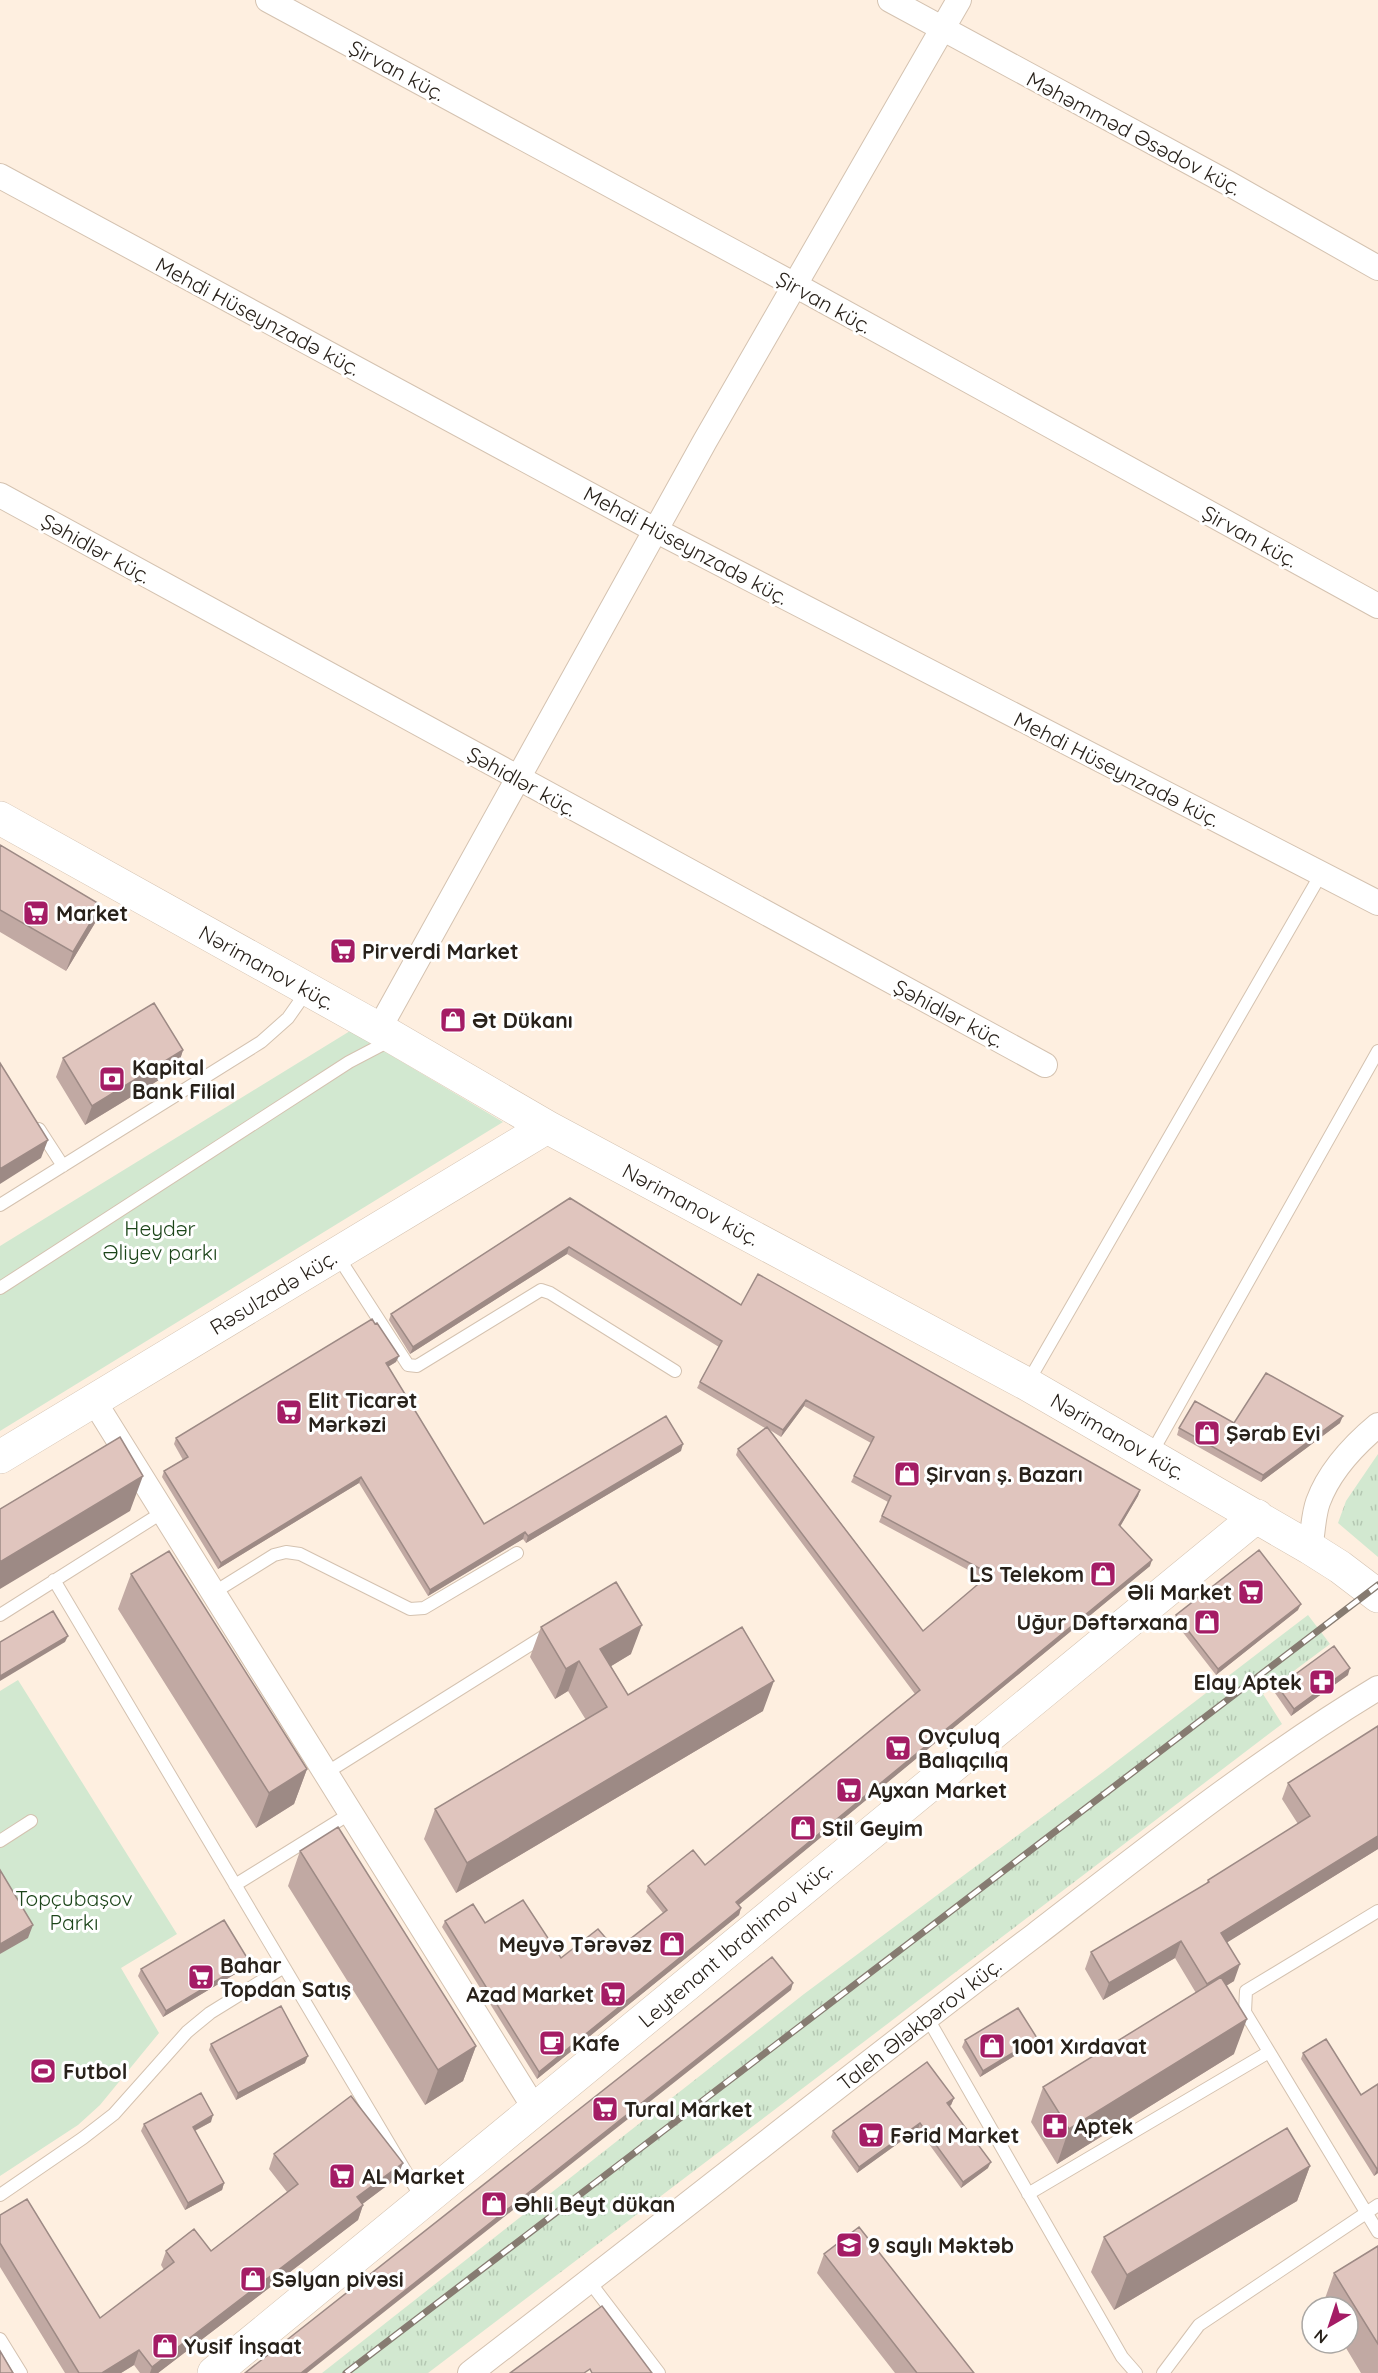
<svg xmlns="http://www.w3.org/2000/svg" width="1378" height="2373" font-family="Quicksand,sans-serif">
<defs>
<pattern id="grass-tufts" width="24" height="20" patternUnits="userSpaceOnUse" patternTransform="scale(1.5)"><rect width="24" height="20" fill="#d2e8d0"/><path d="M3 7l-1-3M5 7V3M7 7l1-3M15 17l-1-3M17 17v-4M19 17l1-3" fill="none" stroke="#b4c7b2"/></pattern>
</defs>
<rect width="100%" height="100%" fill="#feefe0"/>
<path fill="url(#grass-tufts)" d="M 1378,1454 L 1378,1557 L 1338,1523 L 1346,1501 Z
M 1308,1615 L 1330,1644 L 1263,1694 L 1282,1724 L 428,2373 L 322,2373 L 804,1994 L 1103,1772 Z"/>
<path fill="#d2e8d0" d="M 350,1031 L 503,1122 L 0,1431 L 0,1246 Z
M 18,1680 L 177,1934 L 121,1968 L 159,2033 L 100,2105 L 78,2125 L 0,2176 L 0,1691 Z"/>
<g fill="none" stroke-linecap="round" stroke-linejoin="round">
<defs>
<path id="lane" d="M 39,1129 L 63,1166
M 0,1205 L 261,1042 L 288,1018 L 307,991
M 337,1255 L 408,1365 L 417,1366 L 541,1290 L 550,1293 L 675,1371
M 0,1288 L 349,1062 L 391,1040
M 1028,1382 L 1321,874
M 1151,1454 L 1378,1051
M 54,1580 L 422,2199
M 213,1593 L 274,1555 L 286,1552 L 300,1554 L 410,1609 L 424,1608 L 517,1553
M 0,1615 L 163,1512
M 326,1773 L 549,1633
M 0,1841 L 31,1821
M 235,1885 L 351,1813
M 1378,1911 L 1246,1991 L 1245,2012 L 1378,2232
M 927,2017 L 1122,2357 L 1136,2373
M 1028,2194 L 1269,2052
M 0,2195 L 83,2138 L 114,2114 L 187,2032 L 210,2013 L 284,1967
M 589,2281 L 659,2373
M 0,2339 L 21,2373
M 1163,2373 L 1199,2325 L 1378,2205"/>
<path id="street" d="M 268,0 L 795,285 L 1378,606
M 890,0 L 1228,183 L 1378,268
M 0,176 L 655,530 L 1378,903
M 0,495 L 1045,1065
M 379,1029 L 705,441 L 959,0
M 94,1401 L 535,2109
M 1310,1548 C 1313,1534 1313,1516 1318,1502 C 1329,1472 1354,1445 1378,1425
M 470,2373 C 659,2228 845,2079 1035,1935 C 1147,1849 1257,1761 1378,1688"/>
<path id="secondary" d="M 0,818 L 379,1029 L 547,1127 L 1027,1384 L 1310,1548 L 1340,1567 L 1378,1596
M 0,1457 L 547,1127
M 214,2373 L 1257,1516"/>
</defs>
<use href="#lane" stroke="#d4c2b0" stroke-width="14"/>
<use href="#street" stroke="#d4c2b0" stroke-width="26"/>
<use href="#secondary" stroke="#d4c2b0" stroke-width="34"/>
<use href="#lane" stroke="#fff" stroke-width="12"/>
<use href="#street" stroke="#fff" stroke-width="24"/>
<use href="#secondary" stroke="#fff" stroke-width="33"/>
<defs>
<path id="rail" d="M 346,2373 L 1378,1585"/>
</defs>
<use href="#rail" stroke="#867b71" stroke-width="7"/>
<use href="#rail" stroke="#fff" stroke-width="4.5" stroke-dasharray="14" stroke-linecap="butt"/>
</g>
<path fill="#c1a9a3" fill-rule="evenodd" d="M 0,845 L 101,905 L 95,923 L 66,971 L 0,932 Z
M 183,1050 L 177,1069 L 85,1125 L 56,1077 L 63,1058 Z
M 570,1198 L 741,1305 L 1140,1490 L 1138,1496 L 1120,1526 L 1150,1566 L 738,1905 L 741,1908 L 739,1915 L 537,2079 L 442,1927 L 445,1921 L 485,1923 L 561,1958 L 616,1950 L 663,1913 L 646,1892 L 648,1886 L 705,1865 L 915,1694 L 736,1455 L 738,1449 L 765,1428 L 697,1388 L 700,1382 L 719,1347 L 567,1254 L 410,1354 L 389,1320 L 391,1314 ZM 804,1406 L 871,1443 L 854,1476 L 851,1482 L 888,1502 L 879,1522 L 985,1579 L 923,1631 L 770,1430 L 781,1437 Z
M 396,1362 L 388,1367 L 484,1524 L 681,1451 L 526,1543 L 523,1539 L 428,1596 L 359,1483 L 218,1569 L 162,1477 L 164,1471 L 183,1460 L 174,1444 L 176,1438 Z
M 1234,1423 L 1340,1423 L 1261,1482 L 1177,1435 L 1179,1428 Z
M 131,1574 L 307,1769 L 294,1804 L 256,1828 L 118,1609 Z
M 1298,1610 L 1216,1675 L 1174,1621 L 1176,1615 Z
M 541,1627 L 631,1654 L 611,1666 L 628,1695 L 763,1711 L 456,1893 L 424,1839 L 435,1809 L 586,1720 L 568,1691 L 555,1699 L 530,1657 Z
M 1348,1675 L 1291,1716 L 1275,1693 L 1278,1687 Z
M 1288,1783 L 1378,1849 L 1227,1942 L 1234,1981 L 1226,1986 L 1234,2054 L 1057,2164 L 1031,2122 L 1043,2087 L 1196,1993 L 1175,1958 L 1103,2000 L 1085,1969 L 1091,1952 L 1206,1884 L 1208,1880 L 1298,1824 L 1282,1799 Z
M 300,1851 L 476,2046 L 463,2081 L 425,2105 L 288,1886 Z
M 247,1967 L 163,2017 L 138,1976 L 141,1969 Z
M 965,2040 L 1034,2044 L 980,2077 L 962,2047 Z
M 211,2044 L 305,2063 L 236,2100 L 209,2050 Z
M 1303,2053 L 1361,2095 L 1378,2084 L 1378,2173 L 1374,2176 L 1301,2059 Z
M 954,2098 L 951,2105 L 949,2106 L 988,2168 L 961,2188 L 918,2129 L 857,2173 L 831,2137 L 833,2131 Z
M 211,2122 L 195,2131 L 224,2183 L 222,2190 L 185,2210 L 141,2131 L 144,2124 Z
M 274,2154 L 397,2178 L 362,2204 L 363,2205 L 358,2220 L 158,2373 L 140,2373 L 134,2365 L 121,2373 L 65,2373 L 0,2267 L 0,2215 L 100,2318 L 164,2270 L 161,2265 L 166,2251 L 211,2251 L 287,2192 L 269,2169 Z
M 1310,2166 L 1297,2201 L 1114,2310 L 1091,2272 L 1104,2237 Z
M 1378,2246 L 1378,2373 L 1361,2373 L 1343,2343 L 1348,2343 L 1348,2307 L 1322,2307 L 1334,2273 Z
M 824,2254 L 974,2373 L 895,2373 L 817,2273 Z"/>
<path fill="#9d8a85" d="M 101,905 L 95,923 L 66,971 L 73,952 Z
M 183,1050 L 177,1069 L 85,1125 L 92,1106 Z
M 48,1140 L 41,1158 L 0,1184 L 0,1169 Z
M 569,1247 L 567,1254 L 410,1354 L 413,1347 Z
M 399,1356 L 396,1362 L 384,1369 L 386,1363 Z
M 806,1400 L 804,1406 L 781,1437 L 783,1430 Z
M 1343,1416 L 1340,1423 L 1261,1482 L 1263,1475 Z
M 683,1444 L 681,1451 L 526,1543 L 528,1536 Z
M 143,1476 L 130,1511 L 0,1589 L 0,1562 Z
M 361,1477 L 359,1483 L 218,1569 L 221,1563 Z
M 1140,1490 L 1138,1496 L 1117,1532 L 1119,1525 Z
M 525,1532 L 523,1539 L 428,1596 L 430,1590 Z
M 1152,1560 L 1150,1566 L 734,1909 L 736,1902 Z
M 1301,1604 L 1298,1610 L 1216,1675 L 1218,1669 Z
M 642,1625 L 631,1654 L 590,1679 L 600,1649 Z
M 68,1636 L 65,1642 L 0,1681 L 0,1676 Z
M 579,1661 L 568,1691 L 555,1699 L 566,1669 Z
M 1350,1668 L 1348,1675 L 1291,1716 L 1294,1709 Z
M 774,1681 L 763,1711 L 456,1893 L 467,1863 Z
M 307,1769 L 294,1804 L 256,1828 L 269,1793 Z
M 1378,1836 L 1378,1849 L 1215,1950 L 1221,1933 Z
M 741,1908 L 739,1915 L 537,2079 L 539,2072 Z
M 33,1925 L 28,1938 L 0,1954 L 0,1944 Z
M 1181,1941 L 1175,1958 L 1103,2000 L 1109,1983 Z
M 249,1961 L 247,1967 L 163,2017 L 166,2011 Z
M 1240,1964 L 1234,1981 L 1201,2001 L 1207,1984 Z
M 793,1983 L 791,1990 L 307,2373 L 301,2373 Z
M 1247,2019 L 1234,2054 L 1057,2164 L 1069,2129 Z
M 1037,2038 L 1034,2044 L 980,2077 L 983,2071 Z
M 476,2046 L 463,2081 L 425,2105 L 438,2070 Z
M 308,2056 L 305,2063 L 236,2100 L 238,2093 Z
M 954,2098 L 951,2105 L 945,2110 L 947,2103 Z
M 213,2115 L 211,2122 L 190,2133 L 193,2127 Z
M 920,2123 L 918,2129 L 857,2173 L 859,2167 Z
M 991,2162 L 988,2168 L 961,2188 L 963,2182 Z
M 403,2163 L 397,2178 L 352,2212 L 357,2197 Z
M 1310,2166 L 1297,2201 L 1114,2310 L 1127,2275 Z
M 1378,2168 L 1378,2173 L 1374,2176 L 1377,2169 Z
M 224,2183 L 222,2190 L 185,2210 L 188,2203 Z
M 363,2205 L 358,2220 L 158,2373 L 150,2373 L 152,2367 Z
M 139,2350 L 134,2365 L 121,2373 L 102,2373 Z"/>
<path fill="#e0c5be" stroke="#9d8a85" stroke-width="1.5" d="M 0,845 L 101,905 L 73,952 L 0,910 Z
M 154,1003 L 183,1050 L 92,1106 L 63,1058 Z
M 0,1063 L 48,1140 L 0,1169 Z
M 570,1198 L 741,1305 L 758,1274 L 1140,1490 L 1119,1525 L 1152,1560 L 736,1902 L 741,1908 L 539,2072 L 445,1921 L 473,1904 L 485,1923 L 523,1900 L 561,1958 L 598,1929 L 616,1950 L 667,1910 L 648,1886 L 693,1850 L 705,1865 L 920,1690 L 738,1449 L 767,1427 L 923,1631 L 990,1574 L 882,1516 L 891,1496 L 854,1476 L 874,1437 L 806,1400 L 783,1430 L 700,1382 L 722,1341 L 569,1247 L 413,1347 L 391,1314 Z
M 372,1319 L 375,1324 L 377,1323 L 399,1356 L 386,1363 L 484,1524 L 666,1416 L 683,1444 L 528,1536 L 525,1532 L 430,1590 L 361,1477 L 221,1563 L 164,1471 L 188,1457 L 176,1438 Z
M 1266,1373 L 1343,1416 L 1263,1475 L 1179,1428 L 1195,1401 L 1234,1423 Z
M 120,1437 L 143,1476 L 0,1562 L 0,1509 Z
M 1259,1550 L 1301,1604 L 1218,1669 L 1176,1615 Z
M 169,1551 L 307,1769 L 269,1793 L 131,1574 Z
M 616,1582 L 642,1625 L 600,1649 L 628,1695 L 742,1627 L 774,1681 L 467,1863 L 435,1809 L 607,1707 L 579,1661 L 566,1669 L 541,1627 Z
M 53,1611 L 68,1636 L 0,1676 L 0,1642 Z
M 1334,1646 L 1350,1668 L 1294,1709 L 1278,1687 Z
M 1378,1726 L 1378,1836 L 1221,1933 L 1240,1964 L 1207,1984 L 1181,1941 L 1109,1983 L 1091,1952 L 1209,1882 L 1208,1880 L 1310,1816 L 1288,1783 Z
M 338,1827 L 476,2046 L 438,2070 L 300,1851 Z
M 0,1870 L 33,1925 L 0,1944 Z
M 224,1920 L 249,1961 L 166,2011 L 141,1969 Z
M 772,1957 L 793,1983 L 301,2373 L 245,2373 Z
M 1221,1977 L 1247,2019 L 1069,2129 L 1043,2087 Z
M 281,2006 L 308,2056 L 238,2093 L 211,2044 Z
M 1018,2008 L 1037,2038 L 983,2071 L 965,2040 Z
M 1326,2039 L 1361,2095 L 1378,2084 L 1378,2168 L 1377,2169 L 1303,2053 Z
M 927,2062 L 954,2098 L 947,2103 L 991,2162 L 963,2182 L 920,2123 L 859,2167 L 833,2131 Z
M 201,2093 L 213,2115 L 193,2127 L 224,2183 L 188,2203 L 144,2124 Z
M 351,2096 L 403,2163 L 357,2197 L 363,2205 L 152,2367 L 139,2350 L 102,2373 L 79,2373 L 0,2243 L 0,2215 L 27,2199 L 100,2318 L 174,2262 L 166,2251 L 194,2229 L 211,2251 L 298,2184 L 274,2154 Z
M 1287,2128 L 1310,2166 L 1127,2275 L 1104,2237 Z
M 859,2227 L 974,2373 L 917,2373 L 824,2254 Z
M 1378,2246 L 1378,2344 L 1334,2273 Z
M 602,2306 L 652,2373 L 592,2373 L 590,2369 L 584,2373 L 510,2373 Z
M 0,2351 L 13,2373 L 0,2373 Z"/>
<defs>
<symbol id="supermarket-square" viewBox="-11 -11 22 22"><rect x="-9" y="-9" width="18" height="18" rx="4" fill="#a41c65" stroke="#fff"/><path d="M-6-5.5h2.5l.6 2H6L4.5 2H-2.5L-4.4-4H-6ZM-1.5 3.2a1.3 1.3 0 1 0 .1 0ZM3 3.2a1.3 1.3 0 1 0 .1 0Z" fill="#fff"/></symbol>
<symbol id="shop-square" viewBox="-11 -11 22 22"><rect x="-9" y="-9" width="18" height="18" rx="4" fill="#a41c65" stroke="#fff"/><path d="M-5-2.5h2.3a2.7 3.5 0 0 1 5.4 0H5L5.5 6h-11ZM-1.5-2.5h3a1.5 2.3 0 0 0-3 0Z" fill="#fff"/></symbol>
<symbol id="bank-square" viewBox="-11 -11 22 22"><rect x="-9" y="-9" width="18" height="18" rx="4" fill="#a41c65" stroke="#fff"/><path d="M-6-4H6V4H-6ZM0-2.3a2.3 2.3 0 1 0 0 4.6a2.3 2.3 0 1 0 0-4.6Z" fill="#fff"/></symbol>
<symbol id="pharmacy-square" viewBox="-11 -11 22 22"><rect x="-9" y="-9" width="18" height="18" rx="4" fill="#a41c65" stroke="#fff"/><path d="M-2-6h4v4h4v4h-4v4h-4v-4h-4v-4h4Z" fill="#fff"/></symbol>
<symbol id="cafe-square" viewBox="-11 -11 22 22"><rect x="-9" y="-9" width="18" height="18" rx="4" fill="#a41c65" stroke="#fff"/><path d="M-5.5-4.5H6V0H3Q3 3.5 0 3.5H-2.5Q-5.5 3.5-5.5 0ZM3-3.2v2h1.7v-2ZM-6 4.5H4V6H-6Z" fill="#fff"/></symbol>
<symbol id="stadium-square" viewBox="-11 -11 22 22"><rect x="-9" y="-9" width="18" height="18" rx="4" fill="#a41c65" stroke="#fff"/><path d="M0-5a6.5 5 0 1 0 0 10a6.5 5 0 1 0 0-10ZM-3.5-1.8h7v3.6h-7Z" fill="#fff"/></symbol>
<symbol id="school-square" viewBox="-11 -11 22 22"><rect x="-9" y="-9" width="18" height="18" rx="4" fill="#a41c65" stroke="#fff"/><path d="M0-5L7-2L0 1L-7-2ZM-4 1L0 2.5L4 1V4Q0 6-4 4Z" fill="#fff"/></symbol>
</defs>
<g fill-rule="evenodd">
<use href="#supermarket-square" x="21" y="898" width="30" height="30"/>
<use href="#supermarket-square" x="328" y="936" width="30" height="30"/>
<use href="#shop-square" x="438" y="1005" width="30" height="30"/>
<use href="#bank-square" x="97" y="1064" width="30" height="30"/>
<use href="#supermarket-square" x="274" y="1397" width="30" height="30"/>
<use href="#shop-square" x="1192" y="1418" width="30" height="30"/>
<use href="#shop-square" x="892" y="1459" width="30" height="30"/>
<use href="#shop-square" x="1088" y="1559" width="30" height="30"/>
<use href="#supermarket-square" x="1236" y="1577" width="30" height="30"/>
<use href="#shop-square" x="1192" y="1607" width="30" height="30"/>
<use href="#pharmacy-square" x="1307" y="1667" width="30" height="30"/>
<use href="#supermarket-square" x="883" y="1733" width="30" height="30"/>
<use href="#supermarket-square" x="834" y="1775" width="30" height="30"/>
<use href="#shop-square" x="788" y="1813" width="30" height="30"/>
<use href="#shop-square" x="657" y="1929" width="30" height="30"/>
<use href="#supermarket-square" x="186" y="1962" width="30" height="30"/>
<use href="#supermarket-square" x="598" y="1979" width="30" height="30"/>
<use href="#cafe-square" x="537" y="2028" width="30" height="30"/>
<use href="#shop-square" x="977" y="2031" width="30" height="30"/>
<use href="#stadium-square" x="28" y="2056" width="30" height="30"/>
<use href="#supermarket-square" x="590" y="2094" width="30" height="30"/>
<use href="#pharmacy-square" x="1040" y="2111" width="30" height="30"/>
<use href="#supermarket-square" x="856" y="2120" width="30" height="30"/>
<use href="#supermarket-square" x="327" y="2161" width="30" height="30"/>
<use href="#shop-square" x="479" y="2189" width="30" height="30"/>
<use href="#school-square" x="834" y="2230" width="30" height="30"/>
<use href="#shop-square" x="238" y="2264" width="30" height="30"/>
<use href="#shop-square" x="150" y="2331" width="30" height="30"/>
</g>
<g text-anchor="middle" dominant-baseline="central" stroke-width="6" stroke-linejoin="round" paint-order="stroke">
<g font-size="21" fill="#28211a" stroke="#fff">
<text transform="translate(397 70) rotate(28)">Şirvan küç.</text>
<text transform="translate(1134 133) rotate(28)">Məhəmməd Əsədov küç.</text>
<text transform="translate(824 302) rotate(29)">Şirvan küç.</text>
<text transform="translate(258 316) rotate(28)">Mehdi Hüseynzadə küç.</text>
<text transform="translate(1250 536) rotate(29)">Şirvan küç.</text>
<text transform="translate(686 545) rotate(28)">Mehdi Hüseynzadə küç.</text>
<text transform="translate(96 548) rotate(29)">Şəhidlər küç.</text>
<text transform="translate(1117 769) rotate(27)">Mehdi Hüseynzadə küç.</text>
<text transform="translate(522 781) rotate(29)">Şəhidlər küç.</text>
<text transform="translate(267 967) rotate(29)">Nərimanov küç.</text>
<text transform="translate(949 1013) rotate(28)">Şəhidlər küç.</text>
<text transform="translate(691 1204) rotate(28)">Nərimanov küç.</text>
<text transform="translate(273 1292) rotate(-31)">Rəsulzadə küç.</text>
<text transform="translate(1118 1436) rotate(30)">Nərimanov küç.</text>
<text transform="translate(735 1944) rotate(-40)">Leytenant Ibrahimov küç.</text>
<text transform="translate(919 2024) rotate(-38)">Taleh Ələkbərov küç.</text>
</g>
<g font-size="21" font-weight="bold" fill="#28211a" stroke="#fff" text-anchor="start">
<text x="56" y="913">Market</text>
<text x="362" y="951">Pirverdi Market</text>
<text x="472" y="1020">Ət Dükanı</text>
<text x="132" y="1067">Kapital<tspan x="132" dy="24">Bank Filial</tspan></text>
<text x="308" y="1400">Elit Ticarət<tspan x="308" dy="24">Mərkəzi</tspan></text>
<text x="1226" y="1433">Şərab Evi</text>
<text x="926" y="1474">Şirvan ş. Bazarı</text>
<text x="1084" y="1574" text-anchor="end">LS Telekom</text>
<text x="1232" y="1592" text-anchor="end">Əli Market</text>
<text x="1188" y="1622" text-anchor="end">Uğur Dəftərxana</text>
<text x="1302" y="1682" text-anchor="end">Elay Aptek</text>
<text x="918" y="1736">Ovçuluq<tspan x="918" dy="24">Balıqçılıq</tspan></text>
<text x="868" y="1790">Ayxan Market</text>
<text x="822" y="1828">Stil Geyim</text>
<text x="652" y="1944" text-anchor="end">Meyvə Tərəvəz</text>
<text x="220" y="1965">Bahar<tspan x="220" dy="24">Topdan Satış</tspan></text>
<text x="594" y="1994" text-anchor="end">Azad Market</text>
<text x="572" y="2043">Kafe</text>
<text x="1012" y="2046">1001 Xırdavat</text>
<text x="63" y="2071">Futbol</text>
<text x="624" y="2109">Tural Market</text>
<text x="1074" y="2126">Aptek</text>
<text x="890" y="2135">Fərid Market</text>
<text x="362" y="2176">AL Market</text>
<text x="514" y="2204">Əhli Beyt dükan</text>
<text x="868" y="2245">9 saylı Məktəb</text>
<text x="272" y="2279">Səlyan pivəsi</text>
<text x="184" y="2346">Yusif İnşaat</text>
</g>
<g font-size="21" fill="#1c4519" stroke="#fff">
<text x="160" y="1228">Heydər<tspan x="160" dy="24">Əliyev parkı</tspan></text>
<text x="74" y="1898">Topçubaşov<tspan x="74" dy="24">Parkı</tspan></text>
</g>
</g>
<g transform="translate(1330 2325) rotate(219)"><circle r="28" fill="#ffffff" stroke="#a9a6a3" stroke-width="1.5"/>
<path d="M0-4.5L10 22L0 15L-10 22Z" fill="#a41c65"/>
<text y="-9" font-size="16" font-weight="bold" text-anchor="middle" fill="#28211a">N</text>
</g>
</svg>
